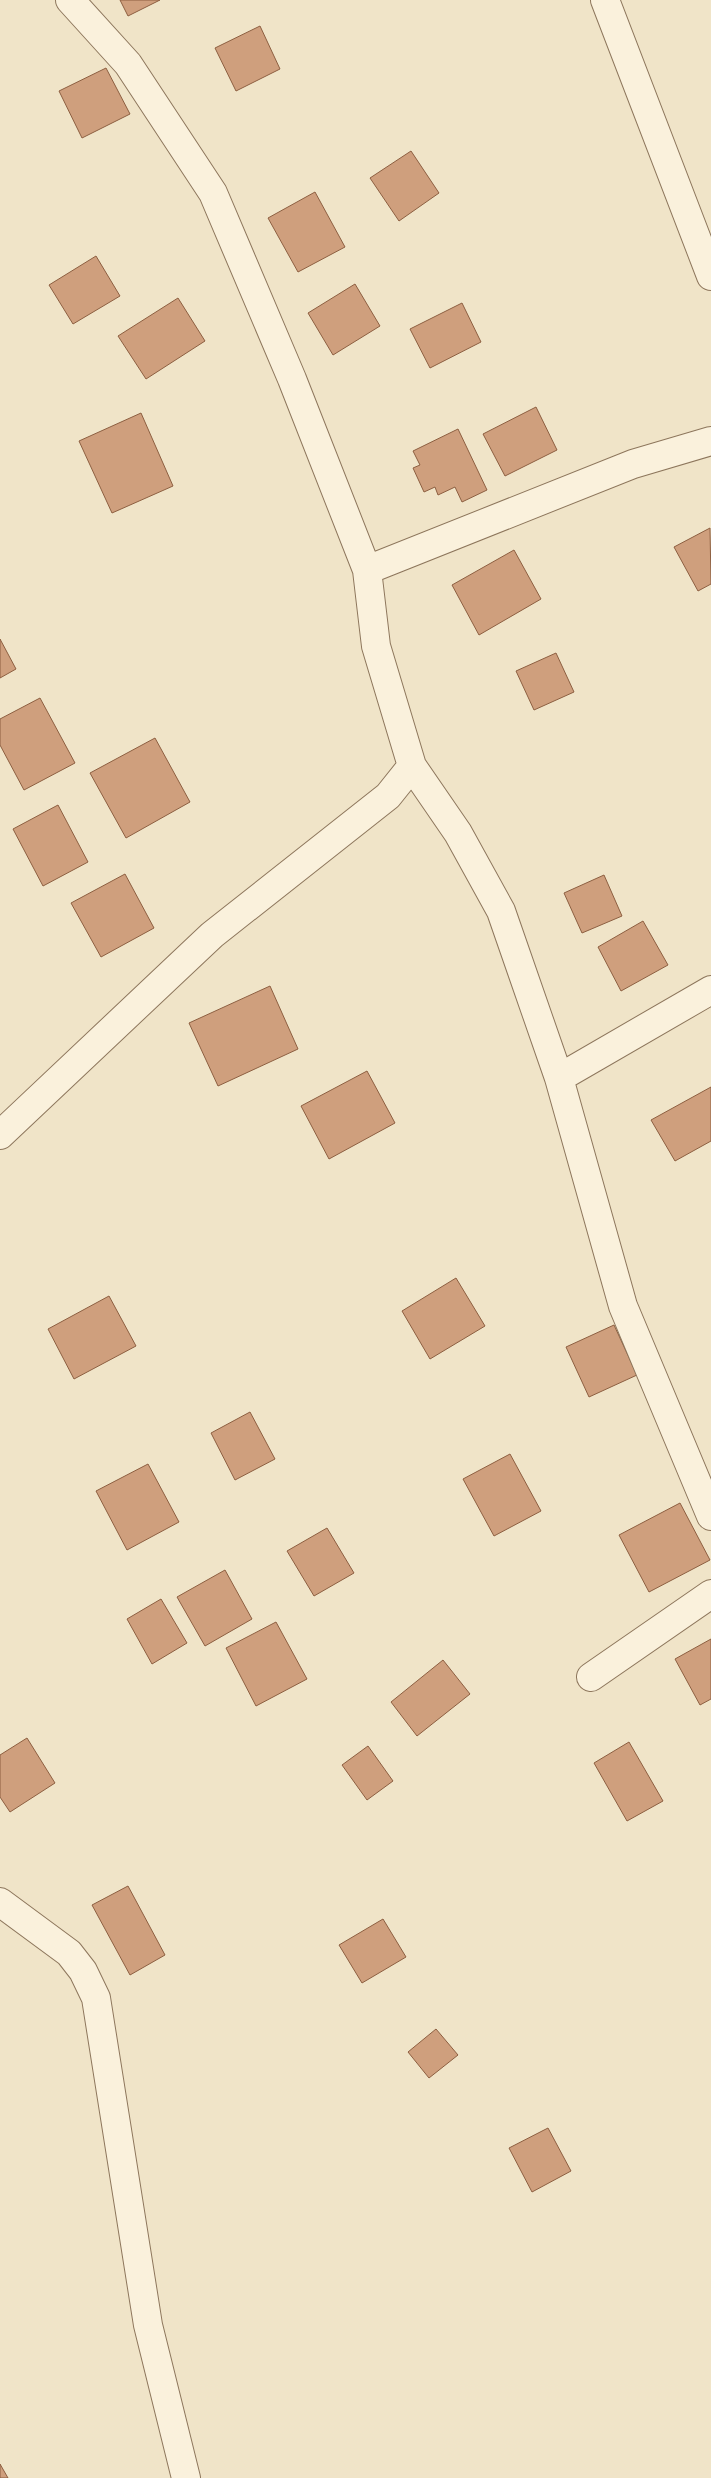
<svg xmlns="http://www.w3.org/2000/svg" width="711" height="2478" font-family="'Crimson Pro',serif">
<rect width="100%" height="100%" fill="#f0e4c8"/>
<path fill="#cf9f7d" stroke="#8d5f41" d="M 120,0 L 160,0 L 128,16 Z
M 260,26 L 280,69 L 236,91 L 215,48 Z
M 106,68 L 130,114 L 82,138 L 59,91 Z
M 411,151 L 439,193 L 399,221 L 370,178 Z
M 315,192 L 345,247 L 298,272 L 268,218 Z
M 96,256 L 120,296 L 73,324 L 49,285 Z
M 355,284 L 380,326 L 333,355 L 308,313 Z
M 178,298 L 205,341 L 146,379 L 118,336 Z
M 462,303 L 481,342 L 430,368 L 410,329 Z
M 536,407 L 557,450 L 505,476 L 483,434 Z
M 141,413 L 173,486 L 112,513 L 79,441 Z
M 458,429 L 487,490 L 462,502 L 455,487 L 438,495 L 435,487 L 424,492 L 413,468 L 420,465 L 413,451 Z
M 710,528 L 711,584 L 698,591 L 674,547 Z
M 514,550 L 541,599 L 479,635 L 452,585 Z
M 0,639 L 16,669 L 0,678 Z
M 556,653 L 574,692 L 534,710 L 516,671 Z
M 40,698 L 75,763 L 24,790 L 0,745 L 0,719 Z
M 155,738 L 190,802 L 126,838 L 90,773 Z
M 58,805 L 88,862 L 43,886 L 13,829 Z
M 125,874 L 154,928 L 101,957 L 71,903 Z
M 604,875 L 622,916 L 582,933 L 564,893 Z
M 643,921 L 668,965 L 621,991 L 598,947 Z
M 270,986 L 298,1049 L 218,1086 L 189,1023 Z
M 367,1071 L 395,1123 L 329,1159 L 301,1106 Z
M 711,1087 L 711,1141 L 675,1161 L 651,1120 Z
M 456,1278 L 485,1326 L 430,1359 L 402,1311 Z
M 109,1296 L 136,1346 L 74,1379 L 48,1329 Z
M 614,1325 L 637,1375 L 589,1397 L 566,1347 Z
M 250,1412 L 275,1459 L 235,1480 L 211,1433 Z
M 510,1454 L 541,1511 L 494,1536 L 463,1479 Z
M 148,1464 L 179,1522 L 127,1550 L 96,1491 Z
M 680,1503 L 710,1560 L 649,1592 L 619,1535 Z
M 327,1528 L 354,1573 L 314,1596 L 287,1551 Z
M 225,1570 L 252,1619 L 205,1646 L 177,1597 Z
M 161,1599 L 187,1643 L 152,1664 L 127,1619 Z
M 276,1622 L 307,1679 L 256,1706 L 226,1648 Z
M 711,1639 L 711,1699 L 700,1705 L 675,1659 Z
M 443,1660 L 470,1694 L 417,1736 L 391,1702 Z
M 27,1738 L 55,1783 L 10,1812 L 0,1797 L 0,1755 Z
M 629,1742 L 663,1801 L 627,1821 L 594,1763 Z
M 368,1746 L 393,1781 L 367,1800 L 342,1765 Z
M 128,1886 L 165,1955 L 130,1975 L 92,1905 Z
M 383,1919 L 406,1957 L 362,1983 L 339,1945 Z
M 436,2029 L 458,2055 L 429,2078 L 408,2052 Z
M 548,2128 L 571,2171 L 532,2192 L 509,2148 Z
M 0,2464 L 8,2478 L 0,2478 Z"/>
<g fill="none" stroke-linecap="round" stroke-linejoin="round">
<defs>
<path id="street" d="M 605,0 L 711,276
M 367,570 L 633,464 L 711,441
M 412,766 L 458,833 L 501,911 L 559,1078 L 623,1306 L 711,1516
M 559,1078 L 711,990
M 0,1135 L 212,935 L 388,796 L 412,766 L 376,646 L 367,570 L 292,379 L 213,193 L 128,64 L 70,0
M 591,1677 L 711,1594
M 0,1902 L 69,1953 L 83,1971 L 96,1998 L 148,2325 L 186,2478"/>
</defs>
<use href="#street" stroke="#8d765c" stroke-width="30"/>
<use href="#street" stroke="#faf1dc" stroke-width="28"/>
</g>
</svg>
